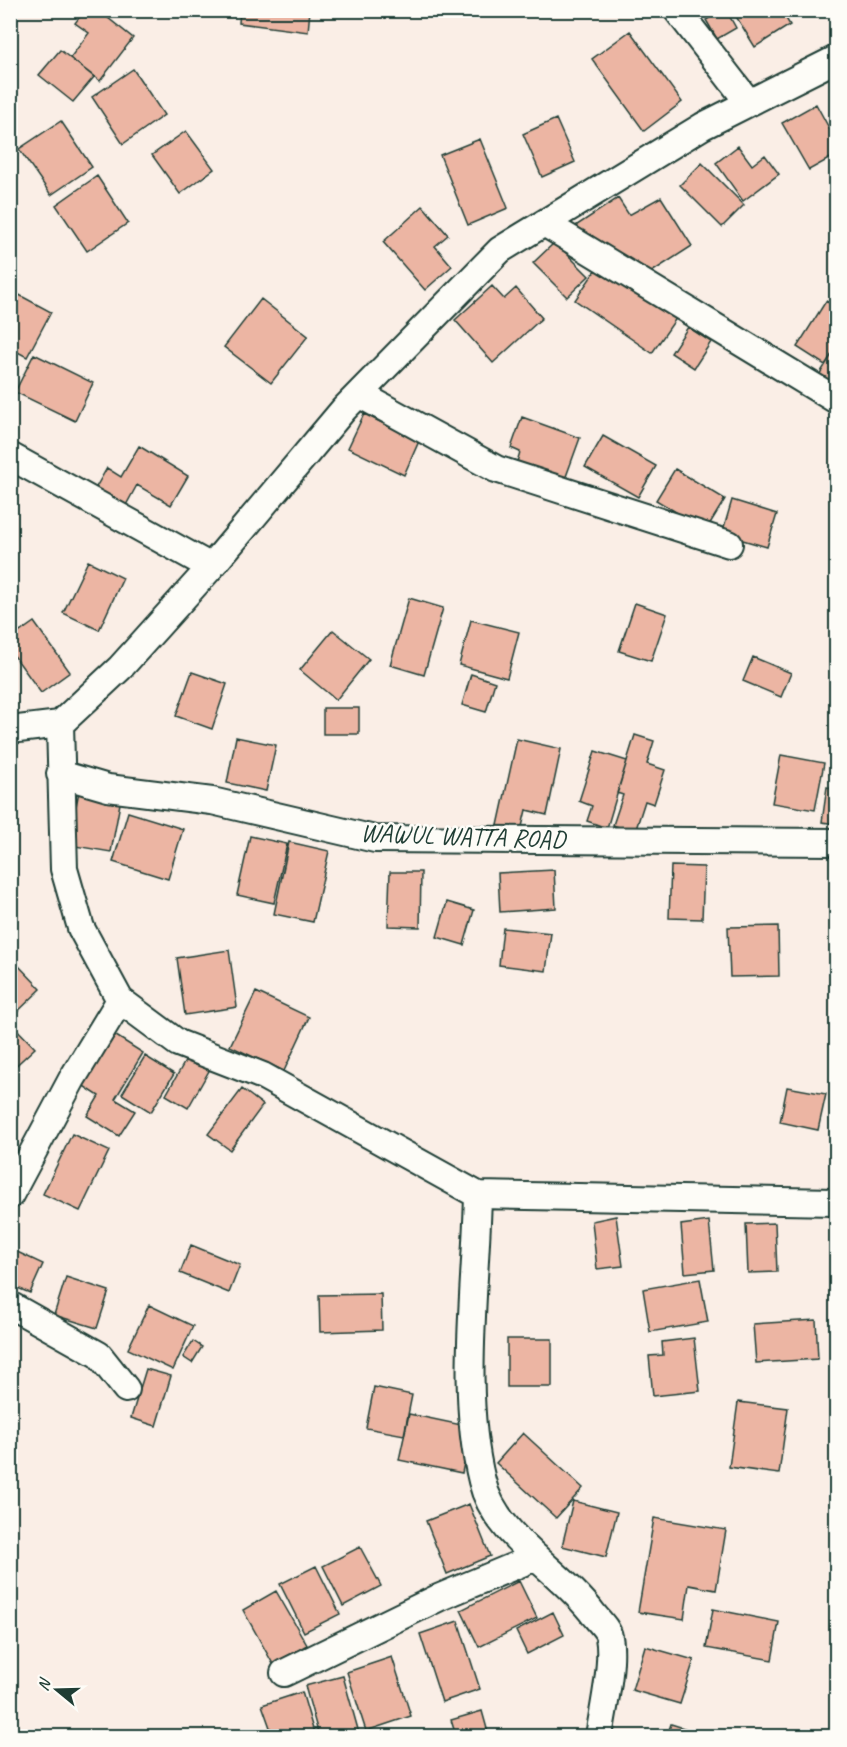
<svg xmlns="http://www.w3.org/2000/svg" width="847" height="1747" font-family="Caveat,sans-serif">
<rect width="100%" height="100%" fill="#faeee6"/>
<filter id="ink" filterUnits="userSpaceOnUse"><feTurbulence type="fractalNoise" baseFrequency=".0167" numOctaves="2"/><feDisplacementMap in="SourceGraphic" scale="12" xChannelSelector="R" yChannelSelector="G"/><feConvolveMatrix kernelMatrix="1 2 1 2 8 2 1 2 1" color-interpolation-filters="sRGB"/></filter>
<g filter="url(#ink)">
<path fill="#ecb5a3" stroke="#1f3d34" stroke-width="1.5" d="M 85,10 L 98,10 L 133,38 L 100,81 L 70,58 L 89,33 L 75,23 Z
M 240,10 L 310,10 L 308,32 L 239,23 Z
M 723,10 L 726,10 L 736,28 L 717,39 L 706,20 Z
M 732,10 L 781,10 L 790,25 L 755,47 Z
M 630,31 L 682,102 L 644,131 L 592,59 Z
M 60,50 L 94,77 L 73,102 L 39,75 Z
M 133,69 L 164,115 L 123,144 L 92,97 Z
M 816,104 L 836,141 L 836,155 L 809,170 L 782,123 Z
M 556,119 L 575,162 L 542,177 L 523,134 Z
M 61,121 L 92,167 L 51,195 L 19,149 Z
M 186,131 L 214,169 L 180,194 L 152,155 Z
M 480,139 L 508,208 L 468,225 L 440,155 Z
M 738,146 L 752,165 L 765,155 L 779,174 L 743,201 L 716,163 Z
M 702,163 L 744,205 L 722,227 L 680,185 Z
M 97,176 L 128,223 L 87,251 L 56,205 Z
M 661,197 L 692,246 L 647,275 L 574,227 L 618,198 L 629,215 Z
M 423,206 L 448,235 L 435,246 L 452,266 L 425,290 L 383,242 Z
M 555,242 L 589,276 L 567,297 L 533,263 Z
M 600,264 L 677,317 L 652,353 L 575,300 Z
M 492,286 L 504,299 L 516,288 L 542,318 L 493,363 L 455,320 Z
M 10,290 L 51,312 L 27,357 L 10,348 Z
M 261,299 L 308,336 L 271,383 L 224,347 Z
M 826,301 L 836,307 L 836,348 L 825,365 L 797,347 Z
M 688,327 L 711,342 L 694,368 L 671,353 Z
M 836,348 L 836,386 L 819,375 Z
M 34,354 L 93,383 L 75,421 L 15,392 Z
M 364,414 L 419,441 L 404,475 L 348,448 Z
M 522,417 L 580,438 L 564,482 L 516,465 L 520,452 L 511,448 Z
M 603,436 L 656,466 L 638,497 L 585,467 Z
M 139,446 L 188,476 L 171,505 L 137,485 L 125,507 L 95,489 L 107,468 L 121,477 Z
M 675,469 L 725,499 L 706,530 L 656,500 Z
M 732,500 L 777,514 L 767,547 L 722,534 Z
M 88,561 L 123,578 L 99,630 L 63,613 Z
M 409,598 L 443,608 L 424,675 L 390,665 Z
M 635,603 L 667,614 L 651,661 L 619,651 Z
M 471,620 L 519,632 L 507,678 L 459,665 Z
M 34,622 L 70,672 L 41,693 L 10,650 L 10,639 Z
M 333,630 L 369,659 L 336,700 L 300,670 Z
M 753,657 L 791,673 L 781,697 L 743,681 Z
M 192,672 L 227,684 L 212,729 L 176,716 Z
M 471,674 L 495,682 L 486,712 L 462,705 Z
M 323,708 L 359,708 L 359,734 L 323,734 Z
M 635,735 L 654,741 L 647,764 L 665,770 L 654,804 L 645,801 L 635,832 L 613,825 L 623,795 L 617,793 Z
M 236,737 L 276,745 L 266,791 L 227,783 Z
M 517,739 L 561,749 L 547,815 L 526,810 L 520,835 L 497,830 Z
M 595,751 L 627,761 L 607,828 L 587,821 L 592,806 L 579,801 Z
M 781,755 L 824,763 L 815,810 L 772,803 Z
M 827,787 L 836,789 L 836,824 L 822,822 Z
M 79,791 L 121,798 L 111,852 L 69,845 Z
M 128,812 L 183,829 L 168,879 L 113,862 Z
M 250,836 L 287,844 L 274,903 L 237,895 Z
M 289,842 L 329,851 L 313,922 L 274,914 Z
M 671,866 L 704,867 L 702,919 L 669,918 Z
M 554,870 L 556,908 L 500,912 L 498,873 Z
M 390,872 L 421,872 L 420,927 L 388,926 Z
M 447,902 L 474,910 L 464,945 L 437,937 Z
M 778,926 L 779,976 L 730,977 L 728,927 Z
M 503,928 L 551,933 L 546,971 L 499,965 Z
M 229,950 L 237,1007 L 185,1015 L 177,958 Z
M 16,963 L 41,989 L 10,1019 L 10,968 Z
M 256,992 L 309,1017 L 284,1071 L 230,1046 Z
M 10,1022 L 35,1048 L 10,1071 Z
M 113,1034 L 143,1053 L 115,1099 L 135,1111 L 119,1136 L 87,1116 L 99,1096 L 82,1085 Z
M 145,1056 L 174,1074 L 151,1112 L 122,1094 Z
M 188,1056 L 210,1069 L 188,1108 L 166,1095 Z
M 787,1087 L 826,1094 L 818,1130 L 780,1122 Z
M 242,1089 L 263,1105 L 230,1150 L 208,1134 Z
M 72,1134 L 109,1151 L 80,1211 L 43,1194 Z
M 616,1216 L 623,1266 L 597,1269 L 592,1221 Z
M 709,1221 L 714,1270 L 685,1273 L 681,1225 Z
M 775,1223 L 777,1272 L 748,1273 L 746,1224 Z
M 191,1245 L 240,1265 L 229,1293 L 180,1273 Z
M 13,1250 L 43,1264 L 30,1293 L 10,1285 L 10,1257 Z
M 66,1277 L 109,1291 L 97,1328 L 54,1315 Z
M 700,1279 L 708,1322 L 650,1332 L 643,1289 Z
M 381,1294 L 382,1330 L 320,1332 L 319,1295 Z
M 149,1305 L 193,1326 L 173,1370 L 128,1349 Z
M 816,1320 L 818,1359 L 756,1363 L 753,1324 Z
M 694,1338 L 700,1391 L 653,1396 L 649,1356 L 663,1355 L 662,1342 Z
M 507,1339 L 552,1339 L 552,1387 L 507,1387 Z
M 193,1341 L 202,1347 L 192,1363 L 183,1357 Z
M 146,1369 L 171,1376 L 156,1426 L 131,1418 Z
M 374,1387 L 412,1395 L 404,1435 L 366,1428 Z
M 738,1402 L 788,1408 L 779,1474 L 729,1467 Z
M 409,1414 L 471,1427 L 462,1473 L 399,1460 Z
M 523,1433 L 583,1488 L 556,1518 L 496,1463 Z
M 573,1501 L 617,1512 L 606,1557 L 562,1546 Z
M 469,1504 L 490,1556 L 447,1574 L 426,1521 Z
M 654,1518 L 726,1530 L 716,1590 L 689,1585 L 684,1619 L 638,1612 Z
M 360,1547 L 381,1586 L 343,1606 L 323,1566 Z
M 316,1566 L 340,1614 L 304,1632 L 280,1584 Z
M 519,1581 L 537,1618 L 479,1647 L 461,1610 Z
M 276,1591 L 307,1645 L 273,1664 L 243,1610 Z
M 713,1609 L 779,1622 L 772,1660 L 706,1648 Z
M 553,1612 L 564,1635 L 527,1654 L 516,1631 Z
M 458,1621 L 480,1689 L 442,1702 L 420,1634 Z
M 645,1646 L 694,1660 L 680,1704 L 632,1690 Z
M 392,1657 L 411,1716 L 366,1731 L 347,1672 Z
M 343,1676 L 359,1733 L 348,1736 L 319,1736 L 305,1686 Z
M 302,1692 L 315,1736 L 273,1736 L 262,1705 Z
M 482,1711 L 489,1736 L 456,1736 L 451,1720 Z
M 671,1724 L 709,1736 L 667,1736 Z"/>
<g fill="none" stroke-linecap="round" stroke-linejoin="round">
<defs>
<path id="minor" d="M 677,10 L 749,103
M 544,223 L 836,400
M 359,394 L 496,469 L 729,544
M 10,456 L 211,567
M 60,724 L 64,869 L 81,928 L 120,1000 L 178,1043 L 263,1076 L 478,1195 C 476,1286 460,1393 482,1481 C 495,1537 561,1570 594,1615 C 599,1621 608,1630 609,1637 C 614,1662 603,1711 599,1736
M 10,730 L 60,724 L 120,668 L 211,567 L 344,409 L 500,250 L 703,126 L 836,59
M 60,774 L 108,788 L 212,801 L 375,839 L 836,842
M 10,1195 L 72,1079 L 120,1000
M 478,1195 L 836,1202
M 10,1305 L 99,1355 L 126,1389
M 284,1673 L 438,1598 L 536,1557"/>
</defs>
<use href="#minor" stroke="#1f3d34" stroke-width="30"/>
<use href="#minor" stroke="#fdfcf7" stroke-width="26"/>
</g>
</g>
<g text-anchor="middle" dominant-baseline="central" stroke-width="5" stroke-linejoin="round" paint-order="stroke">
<g font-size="26" fill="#1f3d34" stroke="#fdfcf7">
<text transform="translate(463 836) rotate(2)">WAWUL WATTA ROAD</text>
</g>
</g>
<rect width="847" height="1747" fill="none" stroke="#fdfcf7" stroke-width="36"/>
<rect x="18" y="18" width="811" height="1711" fill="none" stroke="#1f3d34" stroke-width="2" filter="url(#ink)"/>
<g transform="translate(57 1690) rotate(289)" stroke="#fdfcf7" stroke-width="4.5" paint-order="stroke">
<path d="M0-4.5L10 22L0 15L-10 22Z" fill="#1f3d34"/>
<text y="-9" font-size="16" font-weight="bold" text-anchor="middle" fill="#1f3d34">N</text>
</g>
</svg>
